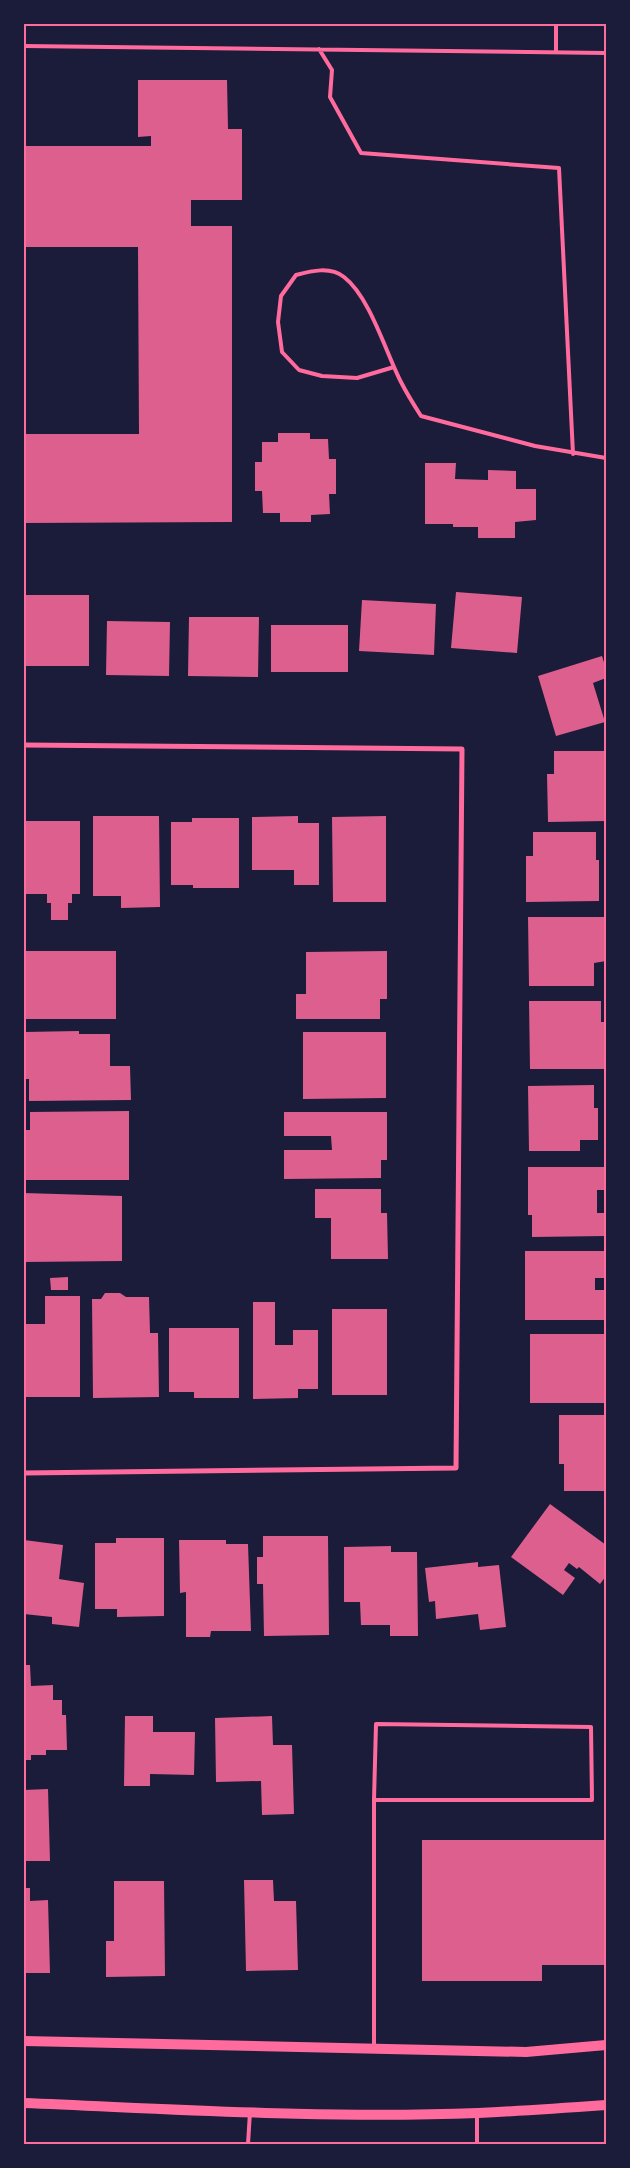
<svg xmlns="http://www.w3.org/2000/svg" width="630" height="2168" font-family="Barlow,sans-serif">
<rect width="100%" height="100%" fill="#1b1b3a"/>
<path fill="#dd5f8e" d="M 138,80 L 227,80 L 228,129 L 242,129 L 242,200 L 191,200 L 191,226 L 232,226 L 232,522 L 24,523 L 24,434 L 139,434 L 138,247 L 24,247 L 24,146 L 151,146 L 151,136 L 138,137 Z
M 278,433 L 310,433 L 310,439 L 328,439 L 329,459 L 336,459 L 336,494 L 329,494 L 330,514 L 311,515 L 311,522 L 280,522 L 280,513 L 263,513 L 262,491 L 255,491 L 255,462 L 262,462 L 262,442 L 278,442 Z
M 425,463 L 456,463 L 455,479 L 488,480 L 488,470 L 516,471 L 516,489 L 536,489 L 536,520 L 515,522 L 515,538 L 478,538 L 478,527 L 453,527 L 453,524 L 425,524 Z
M 456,592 L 522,597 L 517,653 L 451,648 Z
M 26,595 L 89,595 L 89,666 L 26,666 Z
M 362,600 L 436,604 L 434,655 L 359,651 Z
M 189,617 L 259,617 L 258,677 L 188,676 Z
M 107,621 L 170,622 L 169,676 L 106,675 Z
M 271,625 L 348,625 L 348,672 L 271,672 Z
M 602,656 L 606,669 L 606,678 L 593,683 L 605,722 L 556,736 L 538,676 Z
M 554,751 L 606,751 L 606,821 L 548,822 L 547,774 L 554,774 Z
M 93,816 L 159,816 L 160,907 L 121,908 L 121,896 L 93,896 Z
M 298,816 L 298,823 L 319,823 L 319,885 L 294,885 L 294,870 L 252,870 L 252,817 Z
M 386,816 L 386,902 L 333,902 L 332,817 Z
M 192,818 L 239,818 L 239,888 L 193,888 L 193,885 L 171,885 L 171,822 L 192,822 Z
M 24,821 L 80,821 L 80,894 L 72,894 L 72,903 L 68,903 L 68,920 L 51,920 L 51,903 L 47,903 L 47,894 L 24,894 Z
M 533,832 L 596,832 L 596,860 L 599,860 L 599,901 L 526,902 L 526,856 L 533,856 Z
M 528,917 L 606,917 L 606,961 L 594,963 L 594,986 L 529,986 Z
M 25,951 L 116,951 L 116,1019 L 25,1019 Z
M 387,951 L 387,999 L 380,999 L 380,1019 L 296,1019 L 296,994 L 306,994 L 306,952 Z
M 529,1001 L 601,1001 L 601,1022 L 606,1022 L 606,1069 L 530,1069 Z
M 79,1031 L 79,1034 L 110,1034 L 110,1066 L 130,1066 L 131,1100 L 29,1101 L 29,1079 L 24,1079 L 24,1032 Z
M 303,1032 L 386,1032 L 386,1098 L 303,1099 Z
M 594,1085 L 594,1108 L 598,1108 L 598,1140 L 580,1140 L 580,1151 L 529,1151 L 528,1086 Z
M 129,1111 L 129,1180 L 24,1180 L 24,1130 L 30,1130 L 30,1112 Z
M 284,1112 L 387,1112 L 387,1160 L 381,1160 L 381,1178 L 284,1179 L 284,1150 L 332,1150 L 331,1136 L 284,1136 Z
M 528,1167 L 605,1167 L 605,1190 L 597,1190 L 597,1213 L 606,1213 L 606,1236 L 532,1237 L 532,1215 L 528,1215 Z
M 315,1189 L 381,1189 L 381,1213 L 387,1213 L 388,1259 L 331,1259 L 331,1218 L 315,1218 Z
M 24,1193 L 122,1196 L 122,1261 L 24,1262 Z
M 525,1251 L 606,1251 L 606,1278 L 595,1278 L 595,1290 L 606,1290 L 606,1320 L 525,1320 Z
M 68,1277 L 68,1290 L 51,1290 L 50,1278 Z
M 105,1293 L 120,1293 L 126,1297 L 149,1297 L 150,1333 L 158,1333 L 159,1397 L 93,1398 L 92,1299 L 101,1299 Z
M 45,1296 L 80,1296 L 80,1397 L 24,1397 L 24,1324 L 45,1324 Z
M 253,1302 L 275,1302 L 275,1345 L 293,1345 L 293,1330 L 318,1330 L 318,1389 L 298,1389 L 298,1398 L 253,1399 Z
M 332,1309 L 387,1309 L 387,1395 L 332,1395 Z
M 169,1328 L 239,1328 L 239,1398 L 194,1398 L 194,1392 L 169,1392 Z
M 530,1334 L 606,1334 L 606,1403 L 530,1403 Z
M 559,1415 L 606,1415 L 606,1491 L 564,1491 L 564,1464 L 559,1464 Z
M 550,1504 L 606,1545 L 606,1576 L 600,1584 L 579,1567 L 577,1569 L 569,1563 L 564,1570 L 575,1578 L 563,1595 L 511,1557 Z
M 263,1536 L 328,1536 L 329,1635 L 264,1636 L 263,1584 L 257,1584 L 257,1557 L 263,1557 Z
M 116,1538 L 164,1538 L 164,1616 L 117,1617 L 117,1609 L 95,1609 L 95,1543 L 116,1543 Z
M 24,1540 L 63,1545 L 59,1579 L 84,1583 L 79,1627 L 52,1624 L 52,1617 L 24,1614 Z
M 179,1540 L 226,1540 L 226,1544 L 248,1544 L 251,1631 L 211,1631 L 210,1637 L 186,1637 L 186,1592 L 180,1593 Z
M 391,1546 L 391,1552 L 417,1552 L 418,1636 L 390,1636 L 390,1625 L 361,1625 L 360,1602 L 344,1602 L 344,1547 Z
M 478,1562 L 478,1567 L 499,1565 L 506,1627 L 480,1630 L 478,1614 L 436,1619 L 435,1601 L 429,1602 L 425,1568 Z
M 24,1665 L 30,1665 L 31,1686 L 53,1685 L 53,1700 L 62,1700 L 62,1715 L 66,1715 L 67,1750 L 46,1750 L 46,1755 L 31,1755 L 31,1760 L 24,1760 Z
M 125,1716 L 153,1716 L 153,1732 L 195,1732 L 194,1775 L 150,1774 L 150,1786 L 124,1786 Z
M 272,1716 L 273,1745 L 292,1745 L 294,1814 L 262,1815 L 261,1781 L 216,1782 L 215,1718 Z
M 48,1789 L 50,1861 L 24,1861 L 24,1790 Z
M 422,1840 L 606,1840 L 606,1965 L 542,1965 L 542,1981 L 422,1981 Z
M 244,1880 L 273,1880 L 274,1901 L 296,1901 L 298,1970 L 246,1971 Z
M 114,1881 L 164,1881 L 165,1976 L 106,1977 L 106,1941 L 114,1941 Z
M 24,1888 L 30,1888 L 30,1901 L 48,1900 L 50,1973 L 24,1973 Z"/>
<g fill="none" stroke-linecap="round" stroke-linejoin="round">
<path stroke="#ff6b9d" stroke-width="4" d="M 556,24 L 556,51
M 24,46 L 606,53
M 319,49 L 332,70 L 330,97 L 361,153 L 559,168 L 573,454
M 394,367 L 357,378 L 322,376 L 299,370 L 282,352 L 278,322 L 281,296 L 296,275 C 311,271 330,266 344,277 C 370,297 386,353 401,382 C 407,394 414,405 421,416 L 535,446 L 606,458
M 374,1800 L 376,1724 L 591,1727 L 592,1800 L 374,1800 L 374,2047
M 248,2144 L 250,2112
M 477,2144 L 477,2114"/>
<path stroke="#ff6b9d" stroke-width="5" d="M 24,745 L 462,749 L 456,1468 L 24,1473"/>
<path stroke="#ff6b9d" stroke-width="10" d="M 24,2041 L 526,2052 L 606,2045
M 24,2103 C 175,2109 327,2119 478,2113 C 521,2111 564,2108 606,2105"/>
</g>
<rect width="630" height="2168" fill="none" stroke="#1b1b3a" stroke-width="50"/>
<rect x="25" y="25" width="580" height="2118" fill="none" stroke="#ff6b9d" stroke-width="2"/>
</svg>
